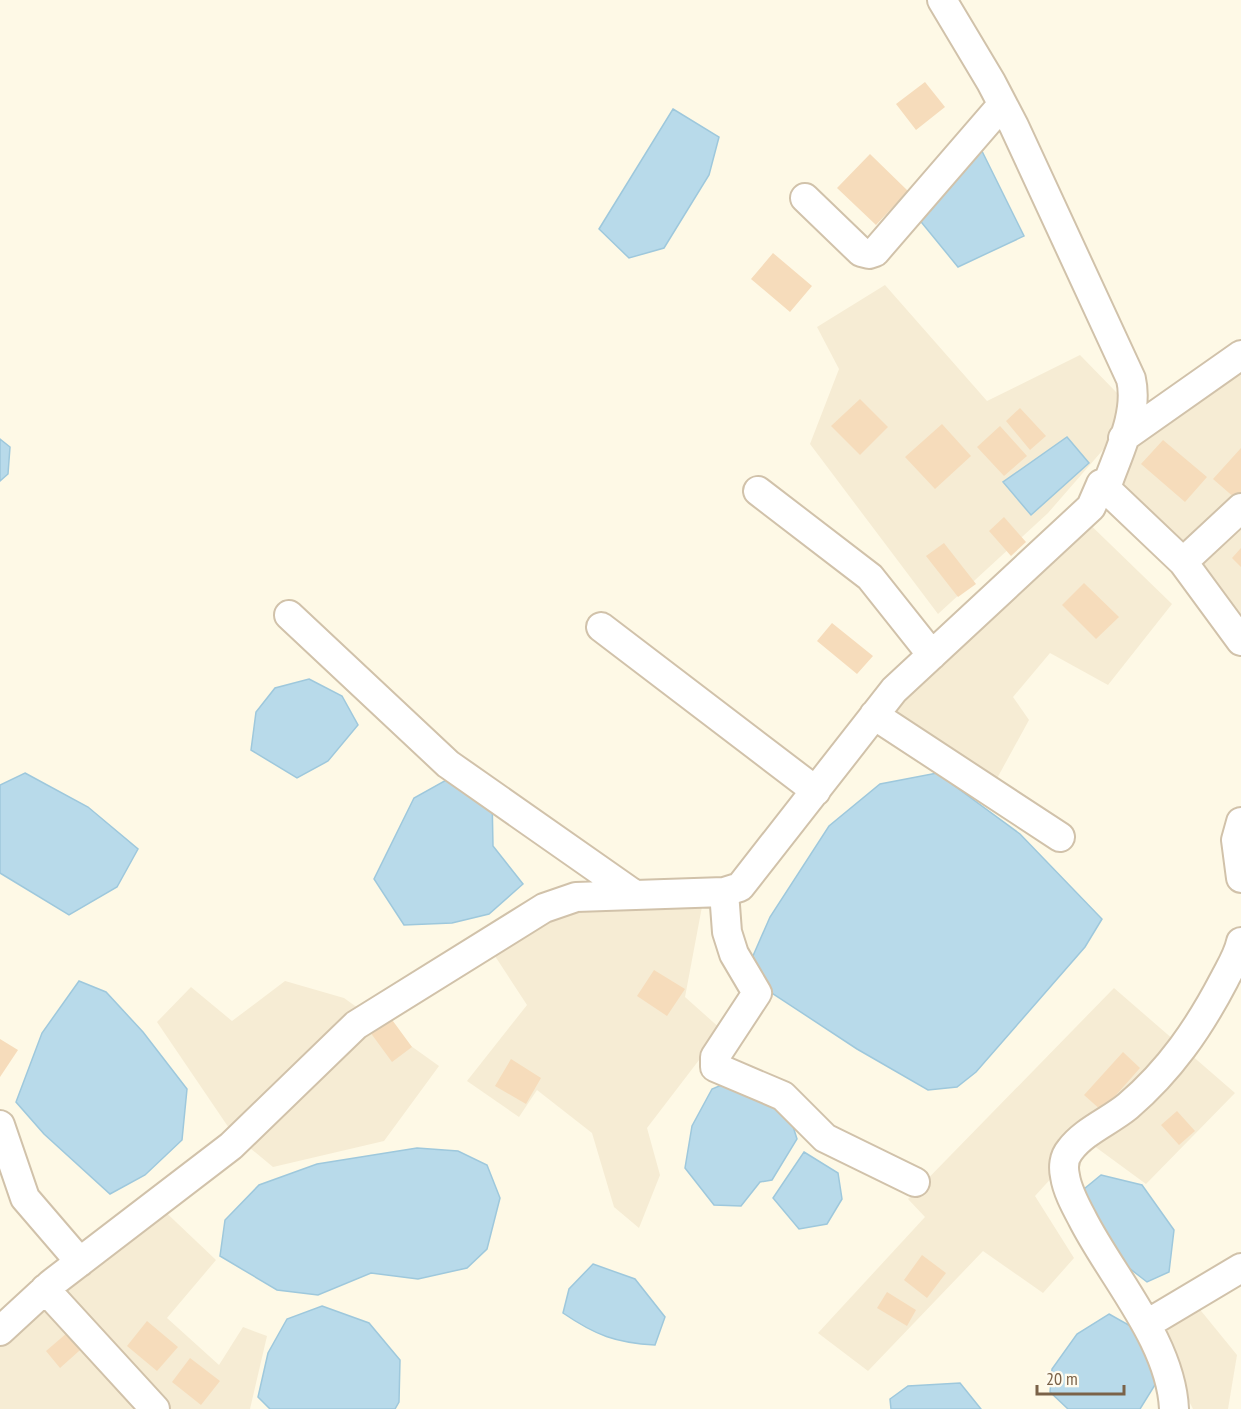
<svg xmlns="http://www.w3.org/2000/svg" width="1241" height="1409" font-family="'PT Sans Narrow',sans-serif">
<rect width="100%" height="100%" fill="#fef9e6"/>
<path fill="#f6ecd4" d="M 885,285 L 987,401 L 1080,355 L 1118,394 L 1115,436 L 1048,513 L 938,614 L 810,444 L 839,369 L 817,327 Z
M 1241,347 L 1241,652 L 1211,601 L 1093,498 L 1134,425 Z
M 1076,511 L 1172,604 L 1108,685 L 1050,653 L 1013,697 L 1029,720 L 995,782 L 881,715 Z
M 704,896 L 685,997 L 722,1030 L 647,1128 L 660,1175 L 639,1228 L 614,1207 L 592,1133 L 537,1090 L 519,1117 L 467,1081 L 527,1005 L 493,953 L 560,912 Z
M 285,981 L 344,998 L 439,1066 L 384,1141 L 273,1167 L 233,1134 L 157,1022 L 191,987 L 232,1021 Z
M 1114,988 L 1235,1093 L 1146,1184 L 1086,1140 L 1035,1196 L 1074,1258 L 1043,1293 L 983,1251 L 868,1371 L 818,1333 L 925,1217 L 908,1199 Z
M 156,1203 L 216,1260 L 167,1318 L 219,1365 L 243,1327 L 267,1336 L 250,1409 L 0,1409 L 0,1329 Z
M 1193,1301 L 1237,1355 L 1228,1409 L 1193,1409 L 1153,1330 Z"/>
<path fill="#b8daea" stroke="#9ec8dc" stroke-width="1.5" d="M 673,109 L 719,137 L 709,175 L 664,248 L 629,258 L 599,229 Z
M 975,137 L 1024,236 L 958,267 L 913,212 Z
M 1067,437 L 1089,463 L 1031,515 L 1003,482 Z
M 0,439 L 10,447 L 8,474 L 0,481 Z
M 309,679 L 342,696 L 358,725 L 328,761 L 297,778 L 251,750 L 256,712 L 275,688 Z
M 25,773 L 88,807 L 138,849 L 117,887 L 69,915 L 0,873 L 0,785 Z
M 937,773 L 1020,834 L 1102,919 L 1085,947 L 976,1072 L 957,1087 L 928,1090 L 857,1049 L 755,982 L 749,965 L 770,917 L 829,826 L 880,784 Z
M 448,779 L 492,795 L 493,846 L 523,884 L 489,914 L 452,923 L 404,925 L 374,879 L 414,798 Z
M 79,981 L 106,992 L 143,1032 L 187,1089 L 182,1140 L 145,1175 L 110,1194 L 44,1134 L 16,1102 L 42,1033 Z
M 738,1078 L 784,1098 L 797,1139 L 772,1180 L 760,1182 L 741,1206 L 714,1205 L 685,1168 L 692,1126 L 712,1089 Z
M 417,1148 L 458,1151 L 487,1165 L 500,1198 L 487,1249 L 467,1268 L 418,1279 L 371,1273 L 318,1295 L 277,1290 L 220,1256 L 225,1220 L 259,1185 L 317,1164 Z
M 804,1152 L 838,1173 L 842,1199 L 827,1224 L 799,1229 L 773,1198 Z
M 1101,1175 L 1142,1185 L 1174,1230 L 1169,1272 L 1147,1282 L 1120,1261 L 1078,1194 Z
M 593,1264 L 635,1279 L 665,1317 L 655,1345 C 616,1343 595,1335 563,1313 L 569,1289 Z
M 322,1306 L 369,1323 L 400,1360 L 399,1402 L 395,1409 L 270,1409 L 258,1397 L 268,1353 L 287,1319 Z
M 1109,1314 L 1134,1328 L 1158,1380 L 1140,1409 L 1068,1409 L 1050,1392 L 1052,1369 L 1077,1334 Z
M 960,1383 L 981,1409 L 891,1409 L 890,1399 L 908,1386 Z"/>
<path fill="#f6dcbb" d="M 925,82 L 945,107 L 916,130 L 896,104 Z
M 870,154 L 908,191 L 876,225 L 837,188 Z
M 773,253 L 812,286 L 790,312 L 751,279 Z
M 860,399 L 888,427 L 860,455 L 831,426 Z
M 1020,408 L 1046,436 L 1030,450 L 1006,421 Z
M 942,424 L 971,456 L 935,489 L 905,457 Z
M 1000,426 L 1027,456 L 1004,476 L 977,447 Z
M 1163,440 L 1207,477 L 1185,502 L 1141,464 Z
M 1241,448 L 1241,494 L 1236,499 L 1213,479 Z
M 1004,517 L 1026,542 L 1011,556 L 989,531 Z
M 944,543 L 976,584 L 958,597 L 926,556 Z
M 1241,548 L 1241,567 L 1232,558 Z
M 1084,583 L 1119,617 L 1096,639 L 1062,605 Z
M 832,623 L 873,656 L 857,674 L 817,641 Z
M 654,970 L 685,989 L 667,1016 L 637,996 Z
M 390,1017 L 412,1047 L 392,1062 L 370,1032 Z
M 0,1039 L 18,1050 L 0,1077 Z
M 1123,1052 L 1140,1068 L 1102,1111 L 1084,1095 Z
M 511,1059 L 541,1078 L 526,1104 L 495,1086 Z
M 1177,1111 L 1195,1131 L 1179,1145 L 1161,1125 Z
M 922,1255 L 946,1273 L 927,1298 L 904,1280 Z
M 887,1292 L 916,1310 L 907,1326 L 877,1308 Z
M 147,1321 L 178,1347 L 157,1371 L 127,1346 Z
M 74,1327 L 88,1343 L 60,1368 L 46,1351 Z
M 190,1358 L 220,1381 L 201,1405 L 172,1382 Z"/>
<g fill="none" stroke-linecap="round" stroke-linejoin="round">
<defs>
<path id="street" d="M 805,198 L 861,252 L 869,254 L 875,252 L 1002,105
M 1123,438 L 1241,355
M 1101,484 L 1183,562 L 1241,641
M 758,491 L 870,577 L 932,655
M 1183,562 L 1241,508
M 289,615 L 448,764 L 635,895
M 601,627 L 816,791
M 874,715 L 1060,837
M 1241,822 L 1236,840 L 1241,878
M 724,892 L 727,932 L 734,954 L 757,993 L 715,1057 L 715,1067 L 783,1096 L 825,1138 L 915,1182
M 0,1125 L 25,1198 L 80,1262
M 45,1289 L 155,1409
M 1147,1324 L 1241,1268
M 0,1331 L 51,1284 L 231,1146 L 356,1025 L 544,908 L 576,897 L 724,892 L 740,887 L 894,690 L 1091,507 L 1101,484 L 1107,485 C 1118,453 1139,414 1131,379 L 1014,126 L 991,82 L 942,0
M 1174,1409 C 1171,1341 1111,1276 1082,1218 C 1075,1205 1067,1190 1065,1176 C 1063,1167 1064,1157 1070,1150 C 1084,1131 1110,1121 1128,1106 C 1170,1070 1199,1028 1224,980 C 1230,968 1238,956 1241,942"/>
</defs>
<use href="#street" stroke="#d1c2aa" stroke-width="32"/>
<use href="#street" stroke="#fff" stroke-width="28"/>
</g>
<path d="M1037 1385v9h87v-9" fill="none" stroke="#7a6248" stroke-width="3"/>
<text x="1046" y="1385" font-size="18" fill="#7a6248" stroke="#fffbee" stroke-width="4.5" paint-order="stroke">20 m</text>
</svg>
